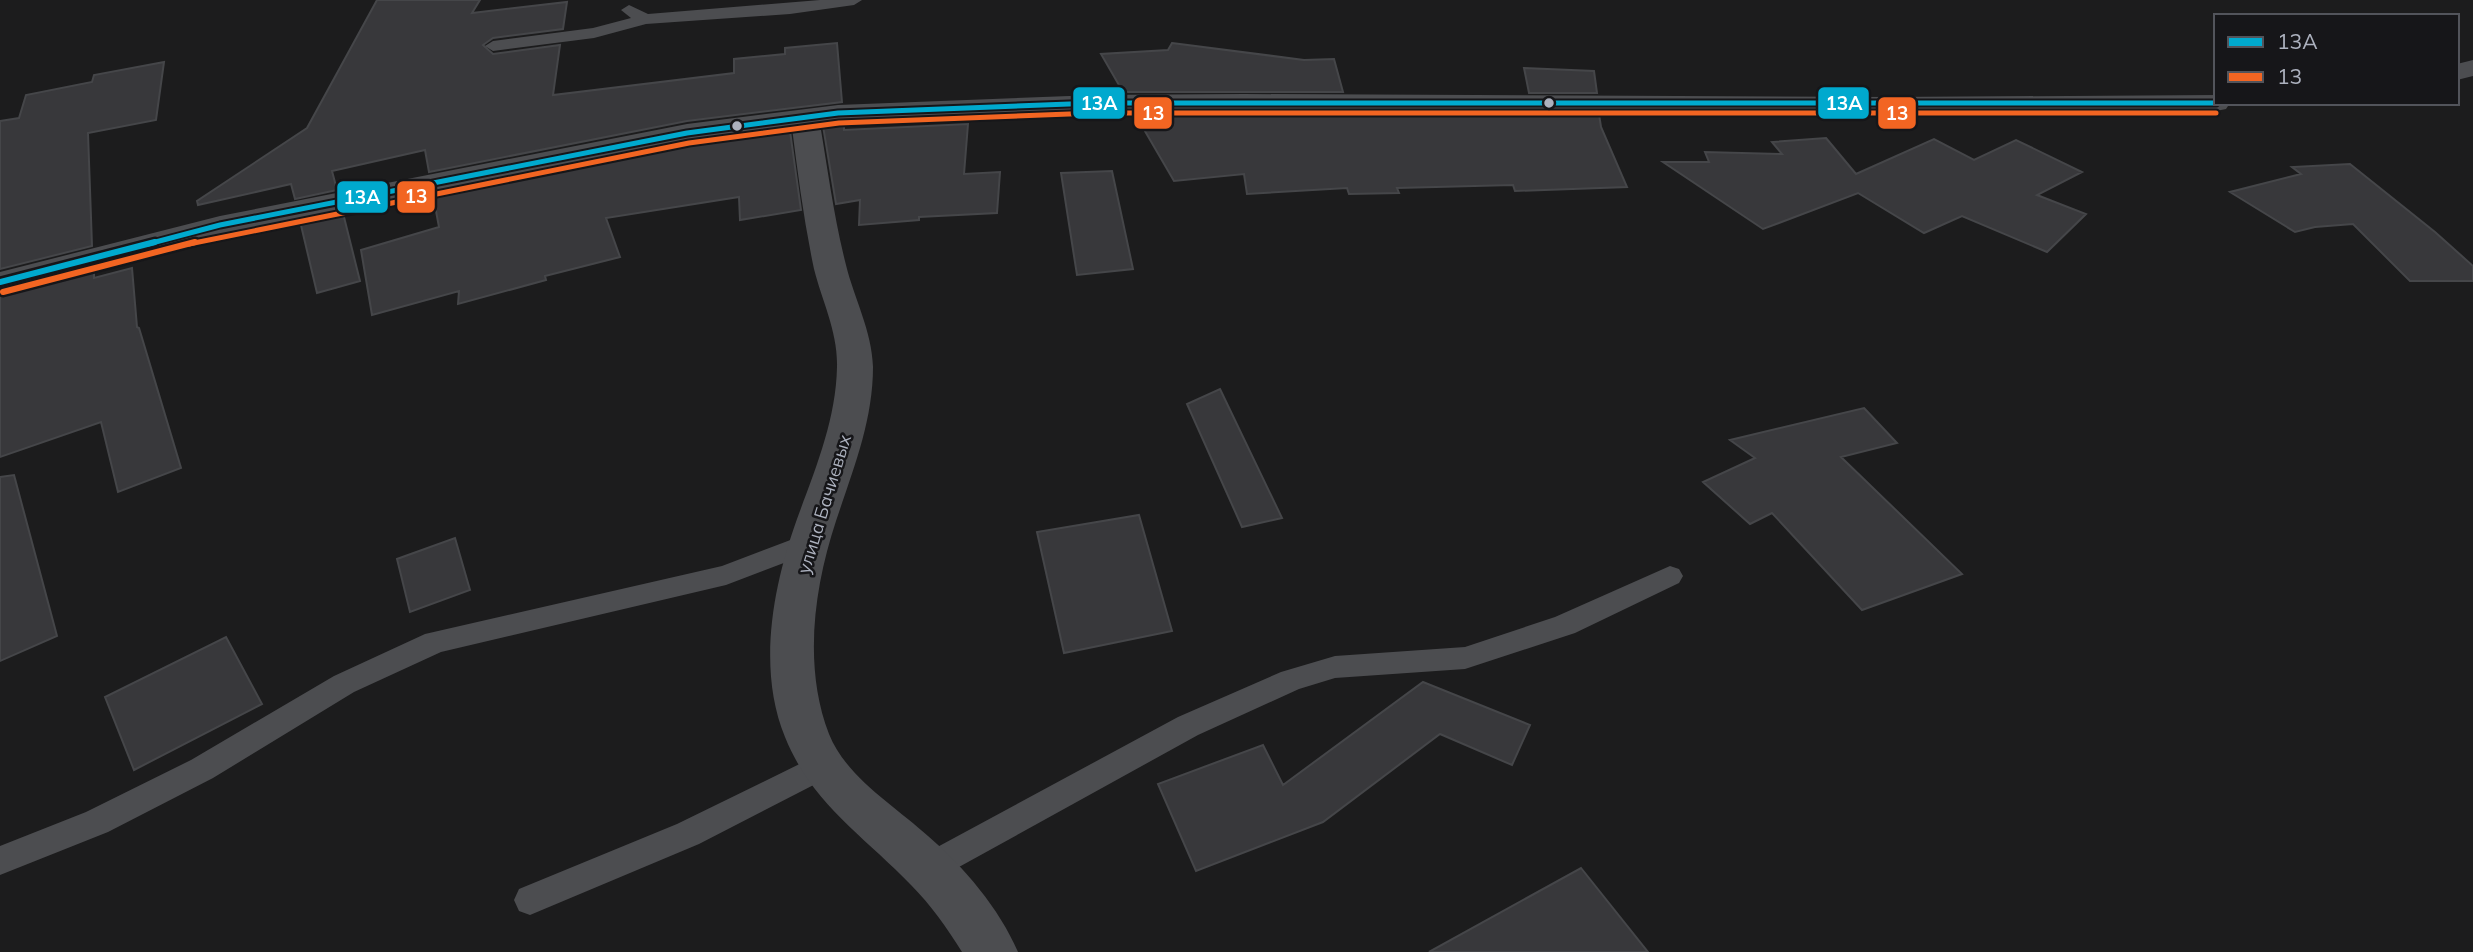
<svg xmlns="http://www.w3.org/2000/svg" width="2473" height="952" font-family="Mulish,sans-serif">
<rect width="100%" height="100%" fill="#1c1c1d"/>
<path fill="#38383b" stroke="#454649" stroke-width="2" d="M 377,0 L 480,0 L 472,13 L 567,2 L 563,29 L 493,38 L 483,45 L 493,54 L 560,45 L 553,95 L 734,73 L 734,59 L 785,54 L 785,48 L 837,43 L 842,102 L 687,121 L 429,172 L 425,150 L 332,171 L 337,190 L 295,199 L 291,184 L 198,205 L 197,201 L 307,128 Z
M 1172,43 L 1304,60 L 1334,59 L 1343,92 L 1123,92 L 1101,54 L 1168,50 Z
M 164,62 L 156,120 L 88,133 L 92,246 L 0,269 L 0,121 L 19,118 L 26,95 L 92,82 L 94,75 Z
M 1524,68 L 1594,71 L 1597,93 L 1529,93 Z
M 1135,114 L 1599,114 L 1601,127 L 1627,187 L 1515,191 L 1513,185 L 1397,188 L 1399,193 L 1349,194 L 1347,188 L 1247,194 L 1244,174 L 1174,181 Z
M 968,124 L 964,174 L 1000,172 L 997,213 L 919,217 L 919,220 L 859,225 L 860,200 L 836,204 L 823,126 L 844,126 L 844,130 Z
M 790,131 L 801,210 L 740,220 L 739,197 L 606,218 L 620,257 L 545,276 L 546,280 L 458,304 L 459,291 L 372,315 L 361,250 L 439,227 L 433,195 L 687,145 Z
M 1826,138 L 1856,174 L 1934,139 L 1974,160 L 2016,140 L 2082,172 L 2037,195 L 2086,214 L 2047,252 L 1962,216 L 1924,233 L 1858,193 L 1763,229 L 1663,162 L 1709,162 L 1705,152 L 1782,154 L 1772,142 Z
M 2350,164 L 2435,232 L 2473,266 L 2473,281 L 2410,281 L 2353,224 L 2315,227 L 2295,232 L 2230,192 L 2301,174 L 2292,167 Z
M 1112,171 L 1133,269 L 1077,275 L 1061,173 Z
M 343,213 L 360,281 L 317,293 L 300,221 Z
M 132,268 L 137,327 L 139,328 L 181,468 L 118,492 L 101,422 L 0,457 L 0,294 L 94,270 L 94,278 Z
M 1220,389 L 1282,518 L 1242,527 L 1187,404 Z
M 1864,408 L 1897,443 L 1841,457 L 1962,574 L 1862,610 L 1772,513 L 1750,524 L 1703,482 L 1755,458 L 1730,440 Z
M 14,475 L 57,636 L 0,661 L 0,477 Z
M 1139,515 L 1172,631 L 1064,653 L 1037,532 Z
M 455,538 L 470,590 L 410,612 L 397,559 Z
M 226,637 L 262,704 L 134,770 L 105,697 Z
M 1423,682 L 1530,725 L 1512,765 L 1440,734 L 1323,822 L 1196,871 L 1158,784 L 1263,745 L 1283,785 Z
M 1581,868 L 1648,952 L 1429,952 Z"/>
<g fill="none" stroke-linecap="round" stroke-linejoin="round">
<path fill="#4c4d50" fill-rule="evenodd" d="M 820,0 L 862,0 L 854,5 L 790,14 L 646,24 L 594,38 L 493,51 L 485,46 L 493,41 L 593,28 L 631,18 L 621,10 L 629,5 L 648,14 Z
M 809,533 L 818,536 L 822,543 L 818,550 L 726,585 L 441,652 L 354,692 L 213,778 L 108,832 L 0,875 L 0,846 L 86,812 L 191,760 L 334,676 L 425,634 L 722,566 Z
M 1670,566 L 1679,569 L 1683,576 L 1679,583 L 1575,633 L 1465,669 L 1335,678 L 1299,689 L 1198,735 L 939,878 L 928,882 L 917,878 L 912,868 L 917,858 L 1178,717 L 1281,672 L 1335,656 L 1465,647 L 1555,617 Z
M 822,753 L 833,757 L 837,766 L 833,775 L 699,844 L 530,915 L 519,911 L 514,900 L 519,889 L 677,824 Z"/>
<path fill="#4c4d50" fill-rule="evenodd" d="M 2473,60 L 2473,76 L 2457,80 L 2457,64 Z
M 1244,94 L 1889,97 L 2216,95 L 2216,103 L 2230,103 L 2226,109 L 2216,111 L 1096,111 L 820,124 C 828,171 834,218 846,265 C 854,298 872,331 873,367 C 873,421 853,470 836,521 C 814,588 803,666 829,734 C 846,777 895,806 928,836 C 964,867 999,908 1018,952 L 962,952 C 947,928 931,905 911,885 C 863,835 812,804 785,737 C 757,669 773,586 797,519 C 815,470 836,420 837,367 C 838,332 822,301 814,269 C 804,222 798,175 792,128 L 687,142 L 222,234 L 0,292 L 0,272 L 220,216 L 687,124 L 838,105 L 1096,95 Z"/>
<defs>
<path id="bus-1-far1" d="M 148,244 L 220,225 L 687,133 L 838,113 L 1096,103 L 2216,103"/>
<path id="bus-1" d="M 0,282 L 155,242"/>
<path id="bus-2-far1" d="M 189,244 L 689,143 L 839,123 L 1096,113 L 2216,113"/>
<path id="bus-2" d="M 3,292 L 195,242"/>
</defs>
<use href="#bus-1-far1" stroke="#161619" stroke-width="9"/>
<use href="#bus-1" stroke="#161619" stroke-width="11"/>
<use href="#bus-2-far1" stroke="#161619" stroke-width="9"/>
<use href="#bus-2" stroke="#161619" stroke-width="11"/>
<use href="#bus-1-far1" stroke="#00a9ce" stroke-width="5"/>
<use href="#bus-1" stroke="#00a9ce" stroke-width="6"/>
<use href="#bus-2-far1" stroke="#f26522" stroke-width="5"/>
<use href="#bus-2" stroke="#f26522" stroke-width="6"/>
</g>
<g fill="#acb1be" stroke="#161619" stroke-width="2.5">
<circle cx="1549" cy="103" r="6"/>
<circle cx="737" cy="126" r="6"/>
</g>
<g text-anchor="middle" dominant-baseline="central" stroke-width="5" stroke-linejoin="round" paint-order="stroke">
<g font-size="18" fill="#acb1be" stroke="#161619">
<text transform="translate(824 504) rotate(-73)">улица Бачиевых</text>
</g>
</g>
<g stroke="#161619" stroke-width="2.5">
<rect x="1072" y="86" width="54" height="34" rx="7" fill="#00a9ce"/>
<rect x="1817" y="86" width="53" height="34" rx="7" fill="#00a9ce"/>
<rect x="1133" y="96" width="40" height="34" rx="7" fill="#f26522"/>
<rect x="1877" y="96" width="40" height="34" rx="7" fill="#f26522"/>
<rect x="396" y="180" width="40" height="34" rx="7" fill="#f26522"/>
<rect x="336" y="180" width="53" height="34" rx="7" fill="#00a9ce"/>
</g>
<g font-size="19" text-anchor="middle" font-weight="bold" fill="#fff">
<text x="1099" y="110">13А</text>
<text x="1844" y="110">13А</text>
<text x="1153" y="120">13</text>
<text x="1897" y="120">13</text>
<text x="416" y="203">13</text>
<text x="362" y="204">13А</text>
</g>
<rect x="2214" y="14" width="245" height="91" fill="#161619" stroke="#52545b" stroke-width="2"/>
<rect x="2228" y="37" width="35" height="10" fill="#00a9ce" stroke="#52545b" stroke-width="2"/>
<text x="2277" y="49" font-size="21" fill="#acb1be">13А</text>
<rect x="2228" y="72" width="35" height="10" fill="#f26522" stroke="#52545b" stroke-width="2"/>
<text x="2277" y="84" font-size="21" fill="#acb1be">13</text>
</svg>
